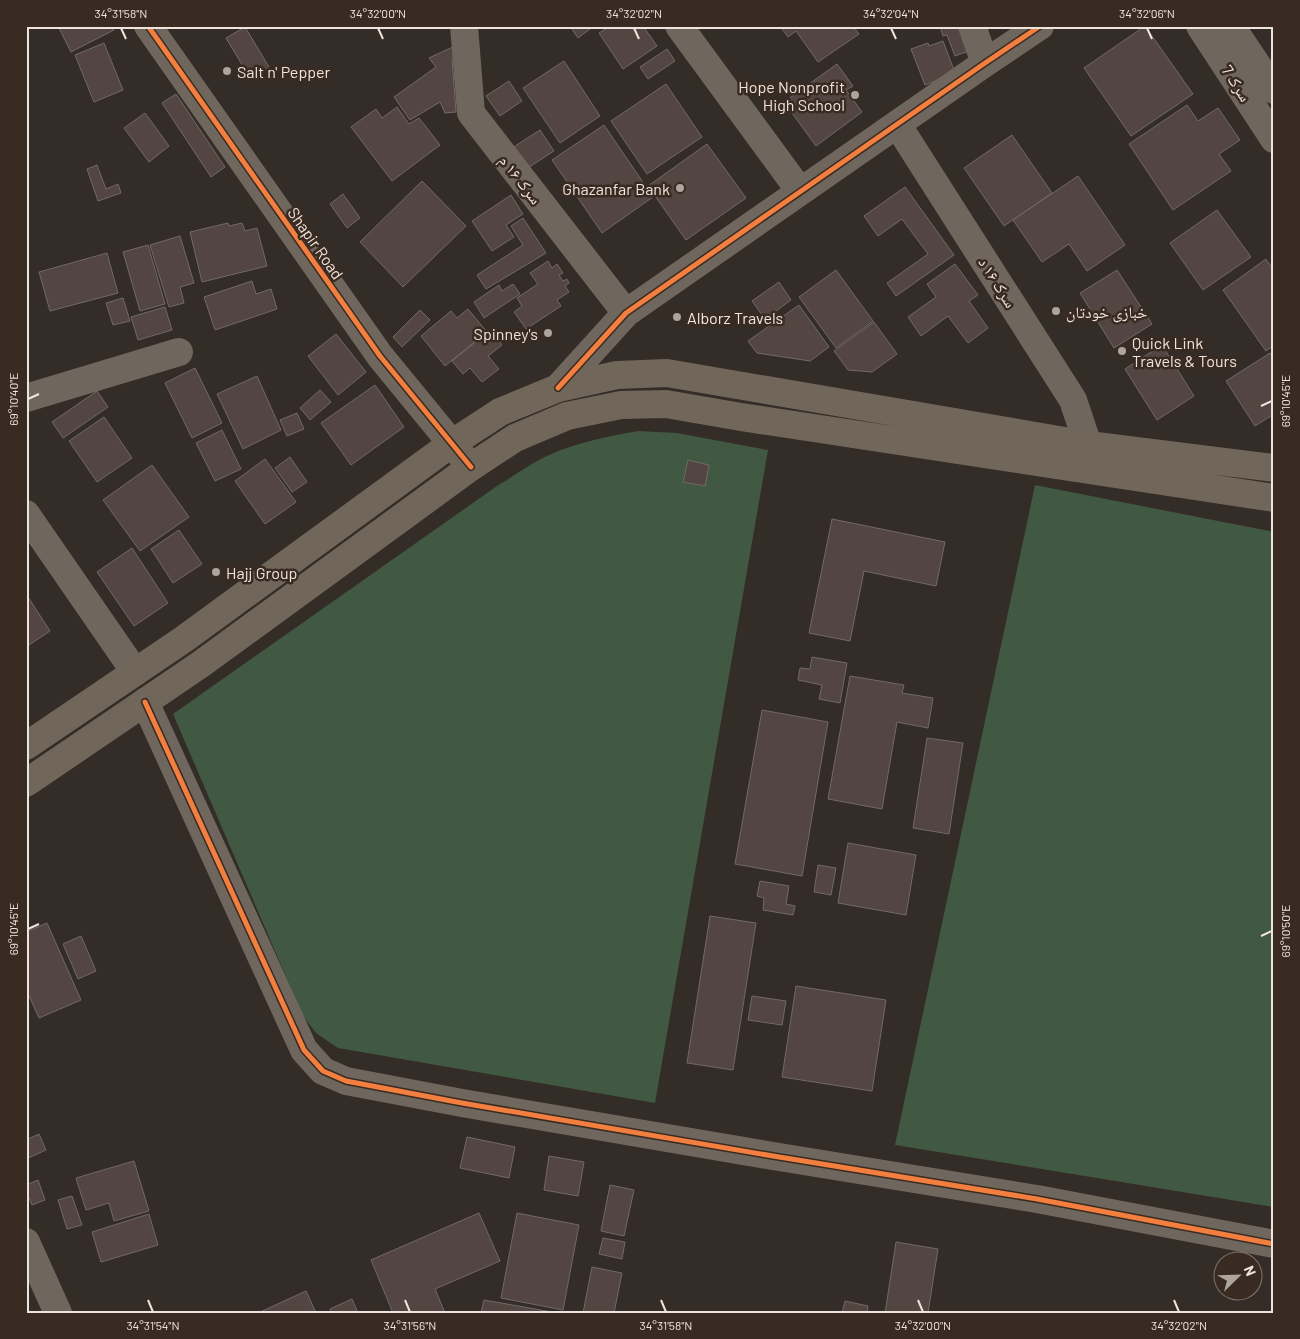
<svg xmlns="http://www.w3.org/2000/svg" width="1300" height="1339" font-family="Barlow,'Noto Naskh Arabic',sans-serif">
<rect width="100%" height="100%" fill="#332c27"/>
<path fill="#415842" d="M 638,431 L 677,433 L 768,450 L 655,1103 L 338,1048 L 316,1033 L 303,1016 L 173,714 L 497,486 C 511,478 524,468 539,460 C 566,445 608,436 638,431 Z
M 1035,485 L 1274,532 L 1274,1207 L 895,1145 Z"/>
<path fill="#524542" stroke="#716a67" d="M 58,26 L 112,26 L 114,30 L 71,52 Z
M 570,26 L 594,26 L 578,38 Z
M 610,26 L 643,26 L 657,46 L 623,69 L 599,33 Z
M 780,26 L 853,26 L 859,34 L 818,62 L 796,31 L 788,37 Z
M 940,26 L 959,26 L 969,51 L 955,56 L 947,35 L 943,36 Z
M 1145,26 L 1193,94 L 1131,136 L 1084,68 Z
M 245,27 L 269,67 L 250,78 L 226,38 Z
M 943,41 L 955,73 L 925,85 L 911,49 L 928,43 L 929,46 Z
M 104,43 L 123,90 L 94,102 L 75,55 Z
M 457,45 L 459,56 L 452,59 L 456,112 L 445,113 L 440,102 L 410,120 L 394,97 L 436,67 L 429,58 Z
M 667,49 L 675,61 L 648,79 L 640,67 Z
M 564,61 L 600,116 L 560,143 L 523,88 Z
M 837,64 L 853,86 L 846,90 L 862,112 L 816,146 L 784,102 Z
M 509,81 L 522,101 L 500,116 L 486,96 Z
M 666,84 L 702,137 L 647,174 L 611,121 Z
M 176,94 L 225,167 L 211,177 L 162,103 Z
M 1187,105 L 1198,121 L 1218,108 L 1240,140 L 1219,154 L 1231,171 L 1173,210 L 1129,144 Z
M 397,107 L 409,124 L 419,118 L 440,145 L 392,181 L 351,127 L 376,109 L 382,118 Z
M 145,113 L 169,146 L 149,162 L 124,128 Z
M 604,125 L 653,197 L 602,233 L 552,160 Z
M 540,130 L 554,151 L 526,169 L 512,148 Z
M 1012,135 L 1052,193 L 1004,226 L 964,168 Z
M 707,144 L 746,198 L 686,240 L 648,186 Z
M 97,165 L 106,189 L 118,184 L 121,193 L 98,201 L 87,169 Z
M 1078,176 L 1125,245 L 1087,271 L 1069,244 L 1042,262 L 1013,220 Z
M 422,181 L 466,226 L 403,287 L 360,242 Z
M 905,187 L 954,255 L 896,296 L 887,283 L 928,254 L 902,219 L 878,236 L 864,216 Z
M 343,194 L 360,218 L 347,228 L 330,204 Z
M 511,195 L 523,214 L 506,225 L 514,237 L 492,251 L 472,221 Z
M 1217,210 L 1251,257 L 1203,290 L 1170,243 Z
M 523,218 L 546,253 L 486,289 L 477,275 L 523,245 L 511,226 Z
M 228,223 L 229,226 L 242,223 L 245,231 L 257,228 L 267,266 L 202,282 L 190,232 Z
M 180,236 L 194,283 L 180,287 L 184,303 L 169,307 L 150,245 Z
M 148,245 L 165,304 L 140,311 L 123,252 Z
M 107,253 L 118,293 L 50,311 L 39,272 Z
M 1266,259 L 1274,271 L 1274,345 L 1266,351 L 1223,290 Z
M 548,261 L 552,268 L 557,264 L 563,273 L 559,275 L 563,281 L 567,279 L 569,283 L 565,286 L 569,292 L 557,300 L 561,306 L 526,329 L 514,312 L 522,306 L 517,298 L 538,284 L 530,273 Z
M 955,264 L 978,295 L 969,301 L 988,328 L 968,343 L 948,316 L 921,336 L 908,317 L 936,297 L 927,284 Z
M 836,270 L 873,321 L 836,348 L 799,297 Z
M 1117,270 L 1152,324 L 1114,348 L 1080,293 Z
M 252,281 L 256,294 L 271,289 L 277,309 L 215,330 L 204,297 Z
M 779,282 L 791,300 L 765,319 L 752,301 Z
M 513,284 L 520,294 L 484,318 L 474,302 L 499,285 L 502,291 Z
M 123,298 L 130,321 L 113,325 L 106,303 Z
M 799,305 L 829,347 L 810,361 L 757,353 L 748,341 Z
M 165,307 L 172,330 L 138,340 L 131,317 Z
M 468,309 L 487,332 L 445,366 L 421,336 L 451,311 L 457,318 Z
M 420,310 L 430,320 L 402,347 L 393,337 Z
M 874,322 L 897,354 L 872,372 L 848,370 L 834,351 Z
M 490,330 L 502,345 L 488,356 L 499,369 L 482,382 L 470,368 L 463,374 L 452,361 Z
M 336,334 L 366,372 L 338,395 L 308,356 Z
M 1162,345 L 1194,396 L 1157,420 L 1125,369 Z
M 1270,353 L 1274,360 L 1274,414 L 1255,426 L 1226,381 Z
M 195,368 L 222,423 L 192,438 L 165,383 Z
M 257,376 L 281,430 L 243,449 L 217,394 Z
M 375,385 L 404,427 L 351,465 L 321,423 Z
M 320,390 L 331,402 L 310,420 L 300,408 Z
M 97,391 L 108,407 L 63,438 L 52,422 Z
M 297,413 L 304,429 L 287,436 L 280,420 Z
M 104,417 L 132,458 L 97,482 L 69,441 Z
M 222,430 L 241,469 L 215,481 L 196,443 Z
M 290,457 L 307,482 L 292,492 L 275,468 Z
M 265,459 L 296,502 L 265,524 L 235,481 Z
M 688,460 L 709,465 L 705,486 L 683,482 Z
M 152,465 L 189,517 L 140,551 L 103,500 Z
M 832,519 L 945,542 L 936,586 L 864,571 L 850,641 L 809,633 Z
M 179,530 L 202,564 L 173,583 L 151,549 Z
M 132,548 L 168,603 L 134,626 L 97,572 Z
M 26,594 L 50,631 L 26,647 Z
M 812,657 L 847,663 L 840,703 L 819,699 L 822,685 L 798,680 L 800,668 L 810,669 Z
M 850,676 L 904,685 L 902,693 L 933,698 L 928,728 L 897,722 L 882,809 L 828,799 Z
M 762,710 L 828,722 L 802,876 L 735,864 Z
M 927,738 L 963,743 L 949,834 L 913,828 Z
M 848,843 L 916,855 L 906,915 L 838,903 Z
M 818,865 L 836,868 L 831,895 L 814,892 Z
M 760,881 L 789,886 L 786,904 L 795,906 L 793,915 L 763,910 L 764,898 L 757,896 Z
M 710,916 L 756,923 L 733,1070 L 687,1063 Z
M 47,923 L 81,1000 L 39,1018 L 26,989 L 26,932 Z
M 81,936 L 96,971 L 78,979 L 63,944 Z
M 796,986 L 886,1000 L 872,1091 L 782,1077 Z
M 752,996 L 786,1001 L 782,1025 L 748,1020 Z
M 39,1134 L 46,1150 L 26,1159 L 26,1140 Z
M 467,1137 L 515,1147 L 509,1178 L 460,1168 Z
M 549,1156 L 584,1162 L 578,1196 L 544,1190 Z
M 134,1161 L 149,1211 L 114,1221 L 109,1203 L 86,1210 L 76,1178 Z
M 38,1180 L 45,1200 L 32,1205 L 26,1191 L 26,1185 Z
M 610,1185 L 634,1190 L 624,1236 L 601,1231 Z
M 72,1196 L 82,1225 L 67,1229 L 58,1200 Z
M 479,1213 L 500,1261 L 435,1289 L 445,1313 L 393,1313 L 371,1260 Z
M 517,1213 L 579,1225 L 563,1310 L 501,1298 Z
M 149,1214 L 158,1245 L 101,1262 L 92,1232 Z
M 603,1238 L 625,1242 L 622,1259 L 599,1254 Z
M 896,1242 L 938,1249 L 928,1313 L 885,1313 Z
M 592,1267 L 622,1273 L 614,1313 L 583,1313 Z
M 306,1291 L 316,1313 L 258,1313 Z
M 352,1299 L 358,1313 L 331,1313 L 330,1309 Z
M 484,1300 L 558,1313 L 481,1313 Z
M 845,1301 L 868,1306 L 867,1313 L 842,1313 Z"/>
<g fill="none" stroke-linecap="round" stroke-linejoin="round">
<path stroke="#6f675d" stroke-width="28" d="M 148,26 L 380,356 L 471,467
M 464,26 L 471,113 L 626,313
M 679,26 L 800,191
M 972,26 L 985,63
M 1200,26 L 1274,139
M 1231,26 L 1274,90
M 897,124 L 1073,400 L 1088,445
M 558,388 L 626,313 L 985,63 L 1040,26
M 26,398 L 179,352
M 26,514 L 135,672
M 145,702 L 304,1050 L 323,1071 L 346,1081 L 462,1103 L 773,1156 L 1037,1199 L 1274,1244
M 26,1242 L 58,1313"/>
<path stroke="#71665a" stroke-width="28" d="M 26,746 L 184,639 L 451,444 L 500,412 L 558,388 L 617,375 L 667,373 L 1088,445 L 1274,468
M 26,783 L 201,664 L 471,467 L 515,438 L 567,416 L 621,405 L 666,404 L 741,417 L 1274,498"/>
<defs>
<path id="cycleway" d="M 148,26 L 380,356 L 471,467
M 558,388 L 626,313 L 985,63 L 1040,26
M 145,702 L 304,1050 L 323,1071 L 346,1081 L 462,1103 L 773,1156 L 1037,1199 L 1274,1244"/>
</defs>
<use href="#cycleway" stroke="#392b21" stroke-width="8"/>
<use href="#cycleway" stroke="#f27e40" stroke-width="5"/>
</g>
<path fill="none" stroke="#eee4de" stroke-width="2" d="M 121,28 L 126,39M 378,28 L 383,39M 634,28 L 639,39M 891,28 L 896,39M 1147,28 L 1152,39M 28,399 L 39,394M 1261,406 L 1272,401M 28,929 L 39,924M 1261,936 L 1272,931M 148,1300 L 153,1312M 405,1300 L 410,1312M 661,1300 L 666,1312M 918,1300 L 923,1312M 1174,1300 L 1179,1312"/>
<g fill="#ada49e" stroke="#392b21" stroke-width="2">
<circle cx="227" cy="71" r="5"/>
<circle cx="855" cy="95" r="5"/>
<circle cx="680" cy="188" r="5"/>
<circle cx="1056" cy="311" r="5"/>
<circle cx="677" cy="317" r="5"/>
<circle cx="548" cy="333" r="5"/>
<circle cx="1122" cy="351" r="5"/>
<circle cx="216" cy="572" r="5"/>
</g>
<g text-anchor="middle" dominant-baseline="central" stroke-width="5" stroke-linejoin="round" paint-order="stroke">
<g font-size="16" fill="#eee4de" stroke="#392b21" text-anchor="start">
<text x="237" y="71">Salt n' Pepper</text>
<text x="845" y="86" text-anchor="end">Hope Nonprofit<tspan x="845" dy="18">High School</tspan></text>
<text x="670" y="188" text-anchor="end">Ghazanfar Bank</text>
<text x="1066" y="311">خبازی خودتان</text>
<text x="687" y="317">Alborz Travels</text>
<text x="538" y="333" text-anchor="end">Spinney's</text>
<text x="1132" y="342">Quick Link<tspan x="1132" dy="18">Travels &amp; Tours</tspan></text>
<text x="226" y="572">Hajj Group</text>
</g>
<g font-size="16" fill="#eee4de" stroke="#392b21">
<text transform="translate(1237 83) rotate(57)">سرک 7</text>
<text transform="translate(521 179) rotate(52)">سرک ۱۶ م</text>
<text transform="translate(316 243) rotate(55)">Shapir Road</text>
<text transform="translate(998 282) rotate(58)">سرک ۱۶ د</text>
</g>
</g>
<rect width="1300" height="1339" fill="none" stroke="#392b21" stroke-width="55"/>
<g transform="translate(1238 1276) rotate(67)"><circle r="24" fill="#392b21" stroke="#81756d"/>
<path d="M0-4L9 19L0 12L-9 19Z" fill="#ada49e"/>
<text y="-8" font-size="14" font-weight="bold" text-anchor="middle" fill="#eee4de">N</text>
</g>
<rect x="28" y="28" width="1244" height="1284" fill="none" stroke="#eee4de" stroke-width="2"/>
<g font-size="12" text-anchor="middle" fill="#eee4de">
<text x="121" y="18">34°31'58"N</text>
<text x="378" y="18">34°32'00"N</text>
<text x="634" y="18">34°32'02"N</text>
<text x="891" y="18">34°32'04"N</text>
<text x="1147" y="18">34°32'06"N</text>
<text transform="translate(14 399) rotate(-90)" y="4">69°10'40"E</text>
<text transform="translate(1286 401) rotate(-90)" y="4">69°10'45"E</text>
<text transform="translate(14 929) rotate(-90)" y="4">69°10'45"E</text>
<text transform="translate(1286 931) rotate(-90)" y="4">69°10'50"E</text>
<text x="153" y="1330">34°31'54"N</text>
<text x="410" y="1330">34°31'56"N</text>
<text x="666" y="1330">34°31'58"N</text>
<text x="923" y="1330">34°32'00"N</text>
<text x="1179" y="1330">34°32'02"N</text>
</g>
</svg>
